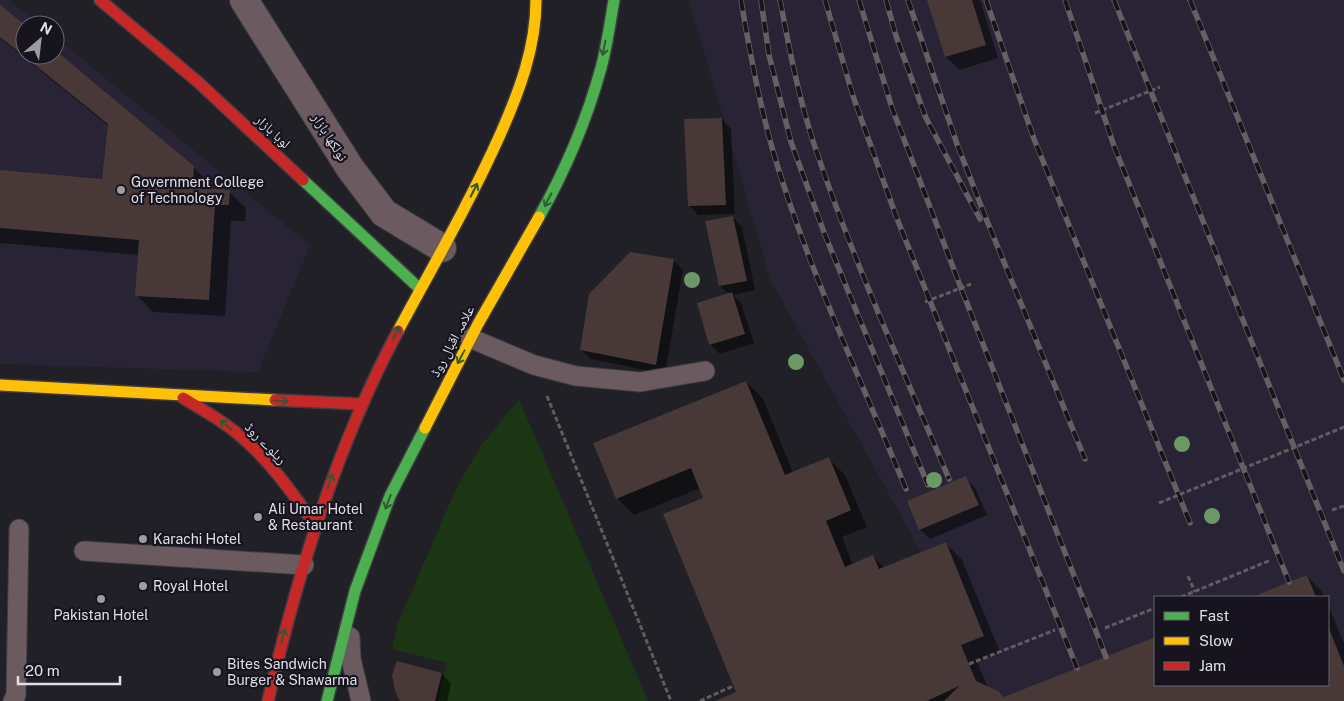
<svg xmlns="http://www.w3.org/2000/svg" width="1344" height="701" font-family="'Public Sans','Noto Naskh Arabic',sans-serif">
<rect width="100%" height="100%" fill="#212026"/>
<path fill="#282435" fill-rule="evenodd" d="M 0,0 L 9,0 L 40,25 L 25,25 L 25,55 L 55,55 L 55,37 L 310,245 L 258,372 L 0,364 Z
M 689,0 L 1344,0 L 1344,701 L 944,701 L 959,686 L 976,681 L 961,645 L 984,635 L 946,542 L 921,552 L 771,281 ZM 1155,597 L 1328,597 L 1328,685 L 1155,685 Z"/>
<path fill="#1b3515" d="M 519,399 L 648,701 L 438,701 L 447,663 L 392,649 L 397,625 L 456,489 L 480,447 Z"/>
<path fill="#0007" d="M 929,0 L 980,0 L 998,58 L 960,70 L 946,57 Z
M 0,6 L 25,27 L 25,55 L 55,55 L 55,52 L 193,167 L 207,181 L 207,190 L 229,192 L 246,208 L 245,221 L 231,221 L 225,316 L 153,312 L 137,295 L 140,255 L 0,243 L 0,171 L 103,180 L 109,126 L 0,38 Z
M 722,119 L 731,129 L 735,214 L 698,215 L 689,205 Z
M 733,217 L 742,227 L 755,290 L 733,295 L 741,303 L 754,343 L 720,354 L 711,345 L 698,304 L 729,294 L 720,286 Z
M 673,260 L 683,270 L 665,374 L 591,359 L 581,350 Z
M 746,382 L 763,399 L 793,473 L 828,458 L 845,475 L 867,527 L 842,537 L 853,565 L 873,557 L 884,568 L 945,543 L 962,560 L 1000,652 L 977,662 L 988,688 L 1004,698 L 1155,637 L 1155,685 L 1328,685 L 1328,604 L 1344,644 L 1344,701 L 718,701 L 738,693 L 705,499 L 700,488 L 634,515 L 617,498 Z
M 966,478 L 975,488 L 987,515 L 930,539 L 920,530 L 909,502 Z
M 1307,576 L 1323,593 L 1325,597 L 1254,597 Z
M 398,662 L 442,674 L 451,684 L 447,701 L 401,701 Z"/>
<path fill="#483838" d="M 927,0 L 972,0 L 986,45 L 945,57 Z
M 0,5 L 25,25 L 25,55 L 55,55 L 55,50 L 194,166 L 193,187 L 230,190 L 229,205 L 215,205 L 209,300 L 135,296 L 139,240 L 0,228 L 0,170 L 102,179 L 108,124 L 0,37 Z
M 722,118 L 726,205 L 688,206 L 684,119 Z
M 733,216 L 747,281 L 719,286 L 705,221 Z
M 630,252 L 674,259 L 656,365 L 580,350 L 589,294 Z
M 732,292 L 745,334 L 709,345 L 697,303 Z
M 746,381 L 785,475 L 829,457 L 851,510 L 826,521 L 845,567 L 873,555 L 879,569 L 946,542 L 984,636 L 961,645 L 976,681 L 998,691 L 1004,697 L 1155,637 L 1155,685 L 1328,685 L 1328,626 L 1344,666 L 1344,701 L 944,701 L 959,686 L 927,701 L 715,701 L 736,692 L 663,514 L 703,498 L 691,468 L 616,499 L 593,443 Z
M 966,476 L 979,505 L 919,530 L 907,501 Z
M 1307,575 L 1316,597 L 1252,597 L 1289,582 Z
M 397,661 L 442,673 L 435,701 L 400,701 L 395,691 L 392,675 Z"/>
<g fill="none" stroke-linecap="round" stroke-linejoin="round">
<defs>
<path id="lane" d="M 470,338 L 534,365 L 576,376 L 640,382 L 705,371
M 84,551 L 304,565
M 350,637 L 351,659 L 361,701
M 13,701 L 16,695 L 19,529"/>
<path id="street" d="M 244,0 L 350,168 L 384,213 L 442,248"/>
<path id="fast" d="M 303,180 L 420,289
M 539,217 C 565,171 587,119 601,68 C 607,46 610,23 614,0
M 327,701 L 355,591 L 390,496 L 425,428"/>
<path id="slow" d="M 398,331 C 433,266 470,202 500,135 C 519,92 536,48 536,0
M 0,385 L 275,400
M 425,428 L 478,324 L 539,217"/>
<path id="jam" d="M 100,0 L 198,82 L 303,180
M 183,398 C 205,411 228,424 247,442 C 274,466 295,497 316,526
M 275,400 L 361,404
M 268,701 C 298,573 336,447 398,331"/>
</defs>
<use href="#lane" stroke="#3d3c40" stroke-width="21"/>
<use href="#street" stroke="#3d3c40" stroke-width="30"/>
<use href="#fast" stroke="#3d3c40" stroke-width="14"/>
<use href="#slow" stroke="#3d3c40" stroke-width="14"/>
<use href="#jam" stroke="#3d3c40" stroke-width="14"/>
<path stroke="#645b60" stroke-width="3" stroke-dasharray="5 2.5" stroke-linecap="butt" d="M 1095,113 L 1160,87
M 925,302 L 971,284
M 547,396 L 671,701
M 1332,510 L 1344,506
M 1188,576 L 1195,592
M 1181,597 L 1271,560
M 1105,628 L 1155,608
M 969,664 L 1055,630
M 700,701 L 733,686"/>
<use href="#lane" stroke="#6b5a5f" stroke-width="19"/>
<use href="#street" stroke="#6b5a5f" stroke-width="28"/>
<use href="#fast" stroke="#4caf50" stroke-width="11"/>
<use href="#slow" stroke="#ffc107" stroke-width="11"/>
<use href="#jam" stroke="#c62828" stroke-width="11"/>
<defs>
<path id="rail" d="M 741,0 C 749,48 758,97 771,144 C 805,263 859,375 906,489
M 761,0 L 769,55 L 791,142 L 825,235 L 928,485
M 780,0 C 789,47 798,95 813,141 C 851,256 902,367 949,479
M 825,0 L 853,96 L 896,216 L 1077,668
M 859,0 L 892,108 L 961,288 L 1106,657
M 886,0 L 896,36 L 926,118 L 980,219
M 908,0 L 957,144 L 985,216 L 1085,459
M 986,0 L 1034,139 L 1190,523
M 1065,0 L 1114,146 L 1289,582
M 1114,0 L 1344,571
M 1190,0 L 1344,380"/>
</defs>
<use href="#rail" stroke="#675e62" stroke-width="5.5"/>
<use href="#rail" stroke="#17141f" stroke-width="4" stroke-dasharray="11" stroke-linecap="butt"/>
<path stroke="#645b60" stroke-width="3" stroke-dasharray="5 2.5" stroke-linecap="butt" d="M 1159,503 L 1344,427"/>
</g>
<g fill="#6e9766">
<circle cx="692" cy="280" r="8"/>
<circle cx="796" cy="362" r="8"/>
<circle cx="1182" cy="444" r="8"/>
<circle cx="934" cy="480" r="8"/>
<circle cx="1212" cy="516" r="8"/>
</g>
<defs><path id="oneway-shaft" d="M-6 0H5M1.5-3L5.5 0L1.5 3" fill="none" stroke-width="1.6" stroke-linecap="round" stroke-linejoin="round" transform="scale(1.25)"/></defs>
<g stroke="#2f5a35">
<use href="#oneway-shaft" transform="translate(604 48) rotate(101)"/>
<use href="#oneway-shaft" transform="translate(474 190) rotate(-63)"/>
<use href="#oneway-shaft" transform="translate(548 200) rotate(117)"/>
<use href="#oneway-shaft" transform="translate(396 333) rotate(-63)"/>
<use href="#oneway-shaft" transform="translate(461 357) rotate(118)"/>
<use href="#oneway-shaft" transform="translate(281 401) rotate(2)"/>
<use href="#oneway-shaft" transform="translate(226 425) rotate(-141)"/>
<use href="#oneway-shaft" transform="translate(330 481) rotate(-72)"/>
<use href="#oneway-shaft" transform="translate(388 502) rotate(111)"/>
<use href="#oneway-shaft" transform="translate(283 636) rotate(-76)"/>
</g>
<g fill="#9d9ca3" stroke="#17141f" stroke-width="2">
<circle cx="121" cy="190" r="5"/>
<circle cx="258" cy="517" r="5"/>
<circle cx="143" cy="539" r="5"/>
<circle cx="143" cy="586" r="5"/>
<circle cx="101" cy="599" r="5"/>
<circle cx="217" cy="672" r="5"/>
</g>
<g text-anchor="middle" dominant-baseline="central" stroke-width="4.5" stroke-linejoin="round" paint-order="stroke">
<g font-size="14" fill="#e0dfe7" stroke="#17141f">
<text transform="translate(273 131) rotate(43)">لوہا بازار</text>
<text transform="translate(330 137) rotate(58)">نولکھا بازار</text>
<text transform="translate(452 341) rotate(-62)">علامہ اقبال روڈ</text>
<text transform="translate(266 443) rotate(45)">ریلوے روڈ</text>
</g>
<g font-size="14" fill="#e0dfe7" stroke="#17141f" text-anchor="start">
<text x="131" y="182">Government College<tspan x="131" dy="16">of Technology</tspan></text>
<text x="268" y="509">Ali Umar Hotel<tspan x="268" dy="16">&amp; Restaurant</tspan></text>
<text x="153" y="539">Karachi Hotel</text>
<text x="153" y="586">Royal Hotel</text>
<text x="101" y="615" text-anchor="middle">Pakistan Hotel</text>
<text x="227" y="664">Bites Sandwich<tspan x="227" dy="16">Burger &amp; Shawarma</tspan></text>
</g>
</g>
<rect x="1154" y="596" width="175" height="90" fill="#17141f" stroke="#67656f"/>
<rect x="1164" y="612" width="25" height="8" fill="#4caf50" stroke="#67656f"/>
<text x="1199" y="621" font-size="15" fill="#e0dfe7">Fast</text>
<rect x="1164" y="637" width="25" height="8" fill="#ffc107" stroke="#67656f"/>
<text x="1199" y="646" font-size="15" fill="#e0dfe7">Slow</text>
<rect x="1164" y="662" width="25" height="8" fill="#c62828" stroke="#67656f"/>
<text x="1199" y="671" font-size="15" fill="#e0dfe7">Jam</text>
<g transform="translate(40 40) rotate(28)"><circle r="24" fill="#17141f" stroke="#67656f"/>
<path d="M0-4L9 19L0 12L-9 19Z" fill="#9d9ca3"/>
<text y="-8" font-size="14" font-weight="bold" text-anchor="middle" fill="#e0dfe7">N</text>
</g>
<path d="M18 676v8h102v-8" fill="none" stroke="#e0dfe7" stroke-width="2.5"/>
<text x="25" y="676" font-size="15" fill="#e0dfe7" stroke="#17141f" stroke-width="4" paint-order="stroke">20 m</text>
</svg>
